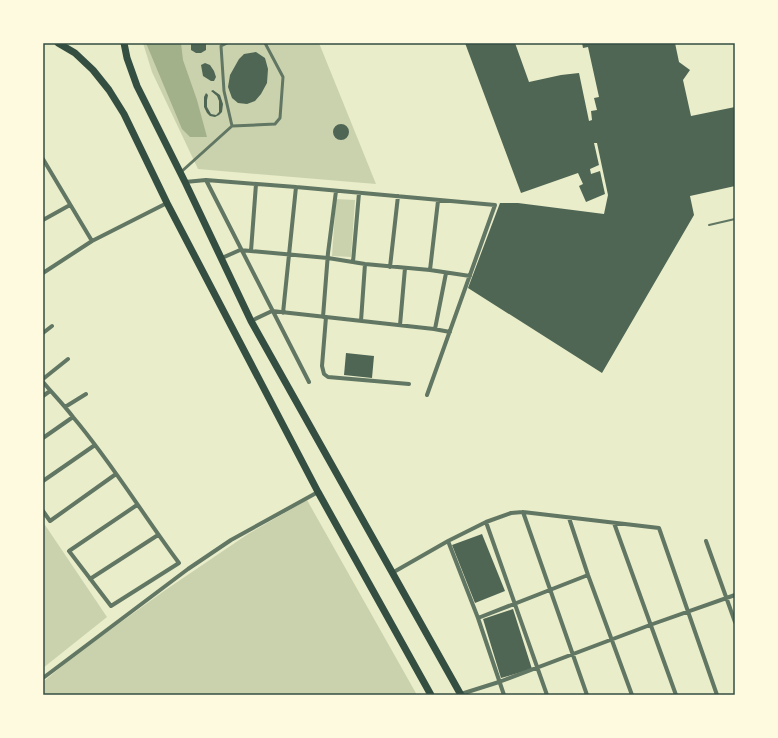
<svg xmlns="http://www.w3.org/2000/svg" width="778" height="738" font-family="'Roboto Serif',serif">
<rect width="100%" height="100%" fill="#e9edc9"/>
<path fill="#cad2ad" d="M 143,43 L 319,43 L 376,184 L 198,169 L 152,72 Z
M 336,199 L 355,200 L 351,257 L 332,256 Z
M 307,500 L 417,695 L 44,695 L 43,682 L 74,656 L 164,591 L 248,534 Z
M 43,522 L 107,617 L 43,668 Z"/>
<path fill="#a3b18a" d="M 146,43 L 181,43 L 183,60 L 197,100 L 207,137 L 190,137 L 182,129 Z"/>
<path fill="#4f6655" d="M 191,43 L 206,43 L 206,50 L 201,53 L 196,53 L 191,50 Z
M 465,43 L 515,43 L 529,82 L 561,75 L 579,73 L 589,121 L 592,120 L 591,111 L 597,110 L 594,98 L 599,97 L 588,47 L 583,48 L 582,43 L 675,43 L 679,62 L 690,70 L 683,80 L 691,116 L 735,107 L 735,186 L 690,196 L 694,215 L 602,373 L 468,288 L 500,203 L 518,203 L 604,214 L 608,195 L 597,143 L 594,143 L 599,165 L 590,169 L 591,174 L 600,171 L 605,194 L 586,202 L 579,186 L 583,184 L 578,173 L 521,193 Z
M 256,52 L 265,58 L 268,69 L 267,83 L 261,94 L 255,101 L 247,104 L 238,103 L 232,98 L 228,87 L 230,75 L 239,59 L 244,54 Z
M 205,63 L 210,65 L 214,71 L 216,77 L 214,81 L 211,81 L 203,76 L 201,65 Z
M 213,90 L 220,95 L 223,104 L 222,112 L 219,115 L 215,117 L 210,116 L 207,113 L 204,107 L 204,97 L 206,93 L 208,95 L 207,100 L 207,107 L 211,114 L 216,115 L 219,112 L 219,101 L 217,96 L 211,91 Z
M333 132a8 8 0 1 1 16 0a8 8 0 1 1-16 0Z
M 346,353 L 374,356 L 372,378 L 344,375 Z
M 482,534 L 505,591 L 475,603 L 452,545 Z
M 513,609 L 532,669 L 501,678 L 483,619 Z"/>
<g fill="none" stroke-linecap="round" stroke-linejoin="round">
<path stroke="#617663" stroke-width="2" d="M 709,225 L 735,219"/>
<path stroke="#617663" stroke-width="3" d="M 232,126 L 275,124 L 280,118 L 283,77 L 265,43
M 181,172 L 232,126 L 224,91 L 221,46 L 227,43"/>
<path stroke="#617663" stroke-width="4" d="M 43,159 L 92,241
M 206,180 L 309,382
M 185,182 L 206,180 L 296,187 L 495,205 L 427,395
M 43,220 L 70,205
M 251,251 L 256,184
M 222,258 L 240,250 L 328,258 L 365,264 L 430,270 L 470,276
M 353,262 L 359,193
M 390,267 L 398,196
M 430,270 L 438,201
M 43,273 L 92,241 L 167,203
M 283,313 L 296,187
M 323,317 L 328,253 L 336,191
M 326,317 L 322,366 L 324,374 L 328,377 L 409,384
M 251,321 L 272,311 L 434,329 L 450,332
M 361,321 L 365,264
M 400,325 L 405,268
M 435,329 L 446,273
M 43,333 L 52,326
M 43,379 L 68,359
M 43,382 C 53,394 64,405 73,417 C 112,463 143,515 179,563 L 111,606 L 69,551 L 137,505
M 43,396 L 50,391
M 65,407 L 86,394
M 43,438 L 73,417
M 43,481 L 95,445
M 43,511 L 50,521 L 116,474
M 523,512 L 587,695
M 569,518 L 588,575 L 632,695
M 486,522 L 547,695
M 614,523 L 676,695
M 448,541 L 478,618 L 504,695
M 706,541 L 735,622
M 392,573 L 448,541 L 486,522 L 511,513 L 523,512 L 659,528 L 717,695
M 90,579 L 158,535
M 478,618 L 588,575
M 43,678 L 188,569 L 231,540 L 318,492
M 461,694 L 499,682 L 650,625 L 735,595"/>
<path stroke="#344e41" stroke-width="7" d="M 58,43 L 75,53 L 93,70 L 109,90 L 124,114 L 167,203 L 318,492 L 431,695
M 124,43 L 127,58 L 137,86 L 185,182 L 251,321 L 461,695"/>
</g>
<rect width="778" height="738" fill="none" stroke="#fefae0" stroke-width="88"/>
<rect x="44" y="44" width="690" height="650" fill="none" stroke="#344e41" stroke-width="1.5"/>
</svg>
